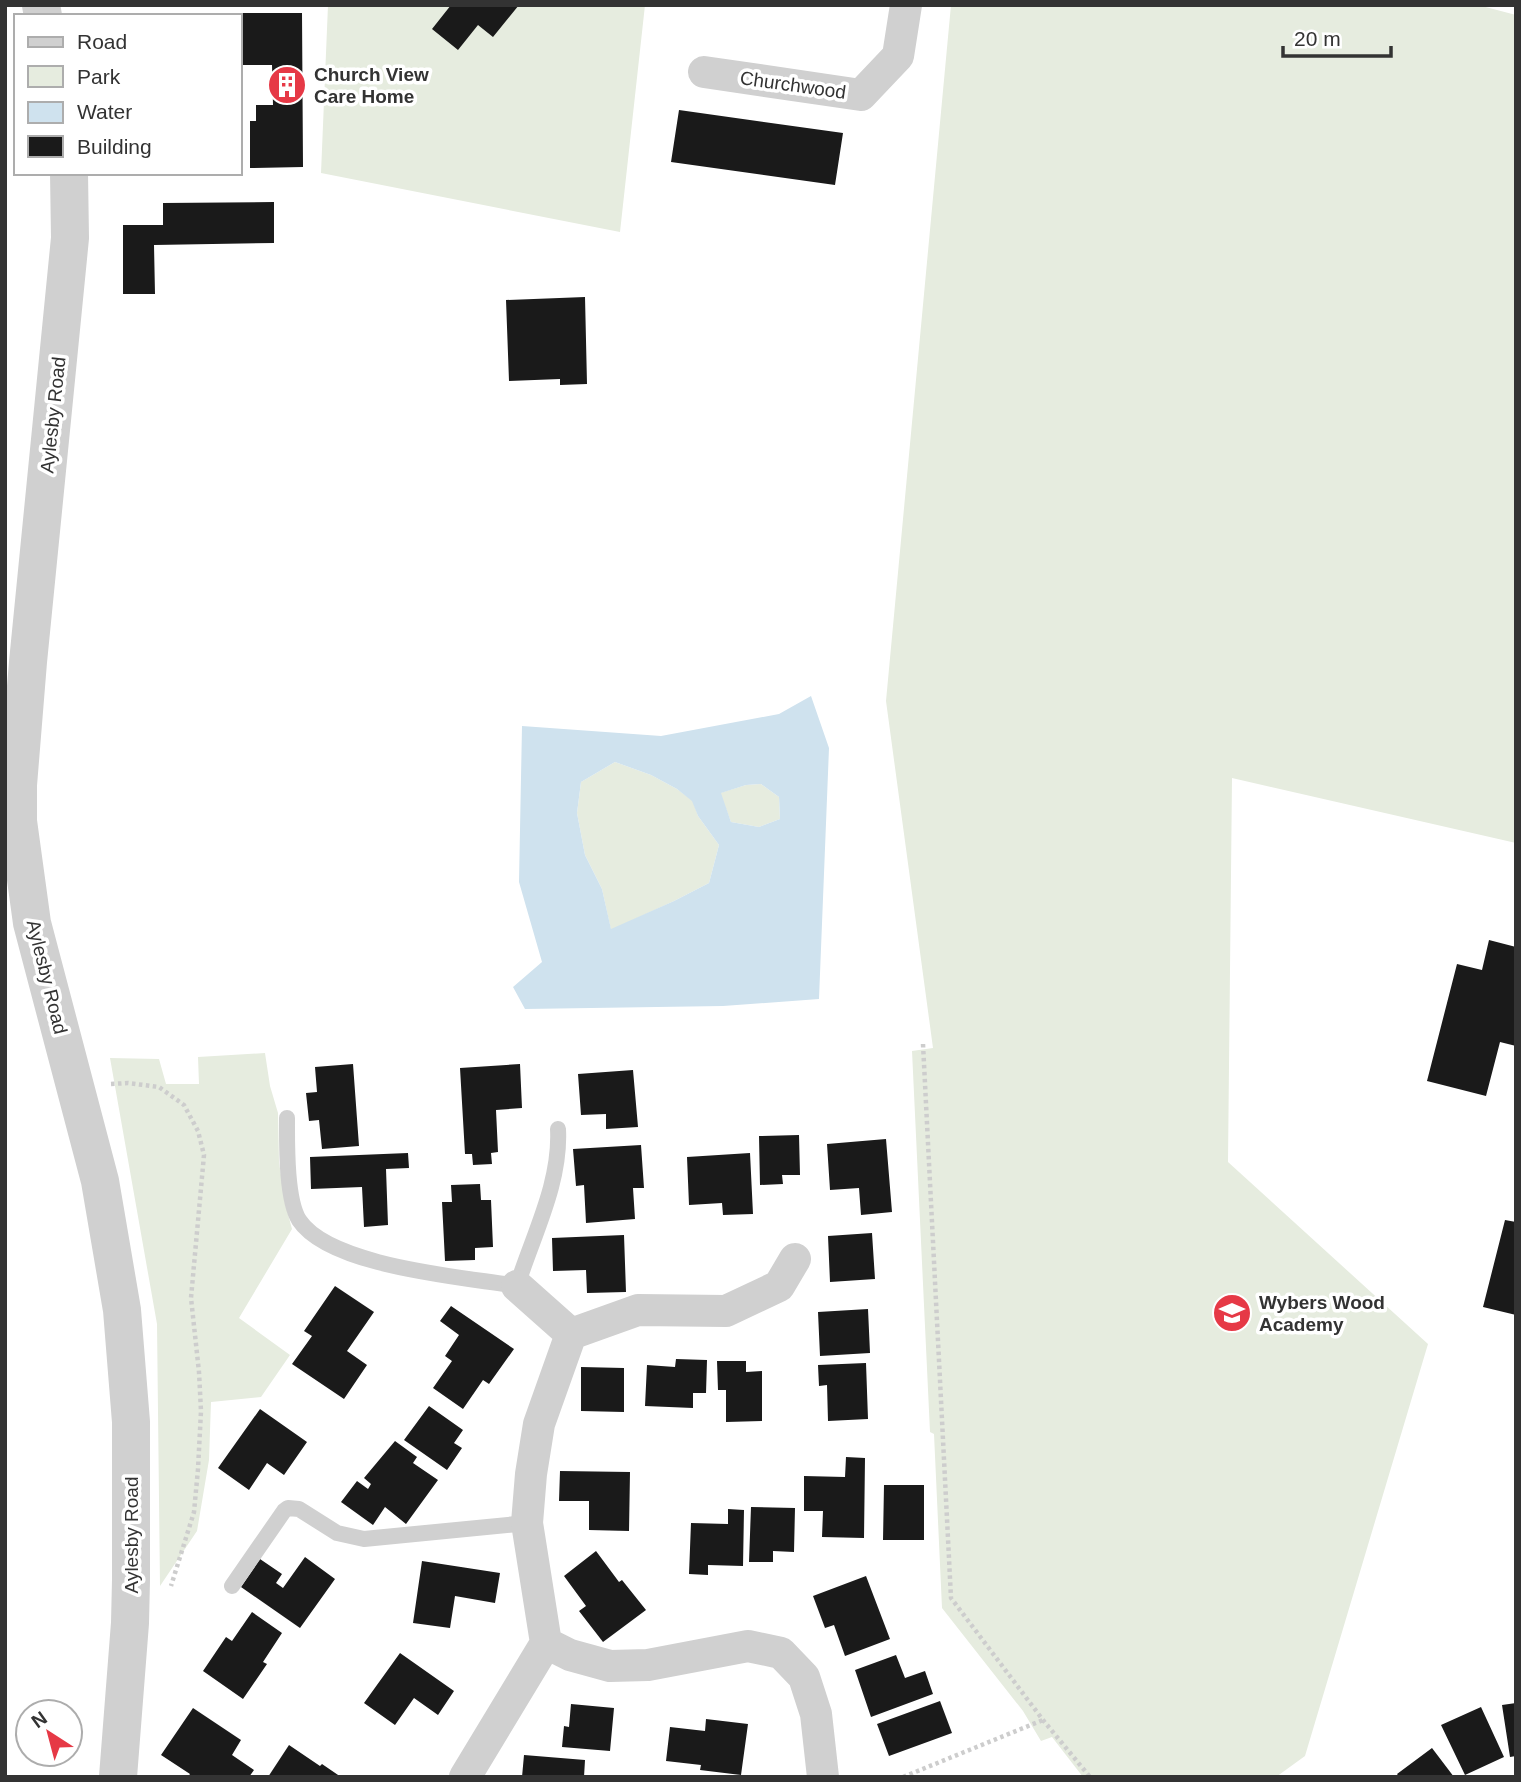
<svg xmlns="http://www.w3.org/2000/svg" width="1521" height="1782" font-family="Helvetica,sans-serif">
<rect width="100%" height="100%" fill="#fff"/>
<path fill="#e6ecdf" d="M 328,5 L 645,5 L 620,232 L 321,173 Z
M 951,5 L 1478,5 L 1516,15 L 1516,843 L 1232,778 L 1228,1162 L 1428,1344 L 1305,1756 L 1276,1777 L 1083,1777 L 1052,1737 L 1041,1741 L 1023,1711 L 942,1608 L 934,1434 L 930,1432 L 912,1051 L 933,1048 L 886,701 Z
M 615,762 L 651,775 L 677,789 L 693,801 L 698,816 L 719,845 L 709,883 L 674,901 L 611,930 L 602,889 L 585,855 L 577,813 L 581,782 Z
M 761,784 L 779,797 L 780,819 L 759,827 L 731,822 L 720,793 L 746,785 Z
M 265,1053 L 270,1086 L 278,1113 L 279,1162 L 285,1203 L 292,1229 L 239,1318 L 290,1355 L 261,1397 L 211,1402 L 209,1460 L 197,1531 L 160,1586 L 157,1324 L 110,1058 L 159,1059 L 166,1084 L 199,1084 L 198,1057 Z"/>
<path fill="#cfe2ee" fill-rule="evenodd" d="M 811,696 L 829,748 L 819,999 L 723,1006 L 525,1009 L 513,987 L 542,962 L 519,882 L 522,726 L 661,736 L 779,714 ZM 615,762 L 651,775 L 677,789 L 692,801 L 698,816 L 719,845 L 709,883 L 674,901 L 611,929 L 602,889 L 585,855 L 577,813 L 581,782 ZM 761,784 L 779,797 L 780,819 L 759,827 L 731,822 L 721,793 L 746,785 Z"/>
<path fill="#1a1a1a" d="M 451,5 L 519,5 L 493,37 L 478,25 L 458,50 L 432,29 Z
M 234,13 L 302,13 L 303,167 L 250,168 L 250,121 L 256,121 L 256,105 L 273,105 L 272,65 L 240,65 L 240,16 L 234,16 Z
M 679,110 L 843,133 L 835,185 L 671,162 Z
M 274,202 L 274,243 L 154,245 L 155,294 L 123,294 L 123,225 L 163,225 L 163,203 Z
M 585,297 L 587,384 L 560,385 L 560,379 L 509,381 L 506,300 Z
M 1489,940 L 1516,947 L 1516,1046 L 1500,1042 L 1486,1096 L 1427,1081 L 1457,964 L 1482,970 Z
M 353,1064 L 359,1146 L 322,1149 L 319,1120 L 309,1121 L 306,1093 L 317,1092 L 315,1067 Z
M 520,1064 L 522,1108 L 496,1110 L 498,1152 L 491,1153 L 492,1164 L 473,1165 L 472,1154 L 465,1154 L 460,1068 Z
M 633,1070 L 638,1127 L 606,1129 L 606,1114 L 581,1115 L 578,1074 Z
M 799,1135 L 800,1175 L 782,1175 L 783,1184 L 760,1185 L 759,1136 Z
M 886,1139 L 892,1212 L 861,1215 L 859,1188 L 830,1190 L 827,1144 Z
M 641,1145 L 644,1188 L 633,1188 L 635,1219 L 586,1223 L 584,1185 L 576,1186 L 573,1149 Z
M 408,1153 L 409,1168 L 386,1169 L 388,1225 L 364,1227 L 362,1187 L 311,1189 L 310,1157 Z
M 750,1153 L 753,1214 L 723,1215 L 722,1203 L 689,1205 L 687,1157 Z
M 480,1184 L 481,1200 L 491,1200 L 493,1247 L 475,1248 L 475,1260 L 445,1261 L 442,1202 L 452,1202 L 451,1185 Z
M 1505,1220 L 1516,1222 L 1516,1315 L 1483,1307 Z
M 872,1233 L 875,1279 L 830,1282 L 828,1236 Z
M 624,1235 L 626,1292 L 587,1293 L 586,1270 L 553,1271 L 552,1238 Z
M 335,1286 L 374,1312 L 347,1351 L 367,1365 L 344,1399 L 292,1364 L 312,1336 L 304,1331 Z
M 451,1306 L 514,1349 L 489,1384 L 483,1380 L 463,1409 L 433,1388 L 452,1361 L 445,1356 L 459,1335 L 440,1321 Z
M 868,1309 L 870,1353 L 820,1356 L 818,1312 Z
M 676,1359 L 707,1360 L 706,1393 L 693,1393 L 693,1408 L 645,1406 L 647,1365 L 675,1367 Z
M 717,1361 L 746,1361 L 746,1372 L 762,1371 L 762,1421 L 726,1422 L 726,1390 L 718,1390 Z
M 866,1363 L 868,1419 L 828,1421 L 827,1385 L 819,1386 L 818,1365 Z
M 581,1367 L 624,1368 L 624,1412 L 581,1411 Z
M 429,1406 L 463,1430 L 454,1443 L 462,1448 L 447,1470 L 404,1440 Z
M 260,1409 L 307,1442 L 284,1475 L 267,1463 L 249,1490 L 218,1468 Z
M 395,1441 L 417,1457 L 413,1463 L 438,1480 L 406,1524 L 385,1507 L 373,1525 L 341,1502 L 357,1481 L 368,1489 L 371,1484 L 364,1478 Z
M 846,1457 L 865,1458 L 864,1538 L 822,1537 L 823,1511 L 804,1511 L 804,1476 L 845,1477 Z
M 560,1471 L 630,1472 L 629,1531 L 589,1530 L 589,1501 L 559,1501 Z
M 884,1485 L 924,1485 L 924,1540 L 883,1540 Z
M 751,1507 L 795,1508 L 794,1552 L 773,1551 L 773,1562 L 749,1562 Z
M 728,1509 L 744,1510 L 743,1566 L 708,1565 L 708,1575 L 689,1574 L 691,1523 L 728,1524 Z
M 596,1551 L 619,1582 L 622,1580 L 646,1610 L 603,1642 L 579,1611 L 586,1606 L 564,1576 Z
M 305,1557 L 335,1579 L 300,1628 L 241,1587 L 260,1559 L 282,1574 L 276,1583 L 283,1588 Z
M 422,1561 L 500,1573 L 495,1603 L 455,1596 L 450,1628 L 413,1623 Z
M 866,1576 L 890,1639 L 845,1656 L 834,1625 L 825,1628 L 813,1596 Z
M 252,1612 L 282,1633 L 263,1662 L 267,1664 L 243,1699 L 203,1671 L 226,1637 L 232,1641 Z
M 400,1653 L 454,1691 L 438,1715 L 414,1698 L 395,1725 L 364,1703 Z
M 896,1655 L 905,1678 L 925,1671 L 933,1694 L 871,1717 L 855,1670 Z
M 940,1701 L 952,1733 L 889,1756 L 877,1724 Z
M 1516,1703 L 1516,1756 L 1510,1757 L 1502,1705 Z
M 571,1704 L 614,1708 L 610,1751 L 562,1747 L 564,1726 L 569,1727 Z
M 1481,1707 L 1504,1757 L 1465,1775 L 1441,1725 Z
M 193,1708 L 241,1740 L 232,1755 L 254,1770 L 249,1777 L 188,1777 L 190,1774 L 161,1755 Z
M 706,1719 L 748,1724 L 741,1775 L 700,1770 L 701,1765 L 666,1761 L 670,1727 L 705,1731 Z
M 289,1745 L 320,1766 L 322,1764 L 341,1777 L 268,1777 Z
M 1432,1748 L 1454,1777 L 1399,1777 L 1397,1774 Z
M 524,1755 L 585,1760 L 584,1777 L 522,1777 Z"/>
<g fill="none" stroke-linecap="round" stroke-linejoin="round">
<path stroke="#cdcdcd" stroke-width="4.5" stroke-dasharray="3.5 3.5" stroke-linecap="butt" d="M 923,1044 L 951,1598 L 1043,1720 L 1090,1777
M 111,1084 L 128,1083 L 159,1087 L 184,1105 L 198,1131 L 204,1155 L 191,1298 L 199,1372 L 201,1411 L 198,1469 L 194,1512 L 171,1586
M 903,1777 L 1043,1720"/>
<path stroke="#d0d0d0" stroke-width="16" d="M 287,1118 C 287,1143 286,1199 299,1220 C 330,1267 464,1277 517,1286 C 533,1235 561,1183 558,1129
M 232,1586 L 284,1511 L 288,1508 L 299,1509 L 337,1533 L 364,1539 L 527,1523"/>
<path stroke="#d0d0d0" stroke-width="32" d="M 704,72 L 861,95 L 898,56 L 906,5
M 517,1286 L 571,1334
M 546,1643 L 570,1655 L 610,1666 L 648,1665 L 748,1646 L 781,1653 L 804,1677 L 816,1714 L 823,1777
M 465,1777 L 546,1643 L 527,1523 L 531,1474 L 539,1424 L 571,1334 L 638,1310 L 726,1311 L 779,1286 L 795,1259"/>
<path stroke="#d0d0d0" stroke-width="38" d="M 41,5 L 43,16
M 69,173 L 70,238 L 28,662 L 18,785 L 18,821 L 32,923 L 100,1181 L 122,1310 L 131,1422 L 131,1580 L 130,1623 L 118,1777"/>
</g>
<defs>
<symbol id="building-disc" viewBox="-11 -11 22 22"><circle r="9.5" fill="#e63946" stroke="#fff"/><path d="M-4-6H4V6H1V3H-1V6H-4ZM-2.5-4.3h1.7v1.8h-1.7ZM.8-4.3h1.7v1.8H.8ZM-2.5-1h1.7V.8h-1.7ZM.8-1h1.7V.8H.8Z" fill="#fff"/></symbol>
<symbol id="school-disc" viewBox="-11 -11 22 22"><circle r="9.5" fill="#e63946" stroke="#fff"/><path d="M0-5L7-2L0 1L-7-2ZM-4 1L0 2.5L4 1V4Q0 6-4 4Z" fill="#fff"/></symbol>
</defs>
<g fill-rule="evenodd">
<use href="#building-disc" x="265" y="63" width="44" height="44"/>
<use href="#school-disc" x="1210" y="1291" width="44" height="44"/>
</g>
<g text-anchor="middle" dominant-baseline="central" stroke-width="7" stroke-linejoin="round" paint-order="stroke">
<g font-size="19" font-weight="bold" fill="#333" stroke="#fff" text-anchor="start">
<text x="314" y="74">Church View<tspan x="314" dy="22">Care Home</tspan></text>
<text x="1259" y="1302">Wybers Wood<tspan x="1259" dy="22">Academy</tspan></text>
</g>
<g font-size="19" fill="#333" stroke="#fff">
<text transform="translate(793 85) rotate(8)">Churchwood</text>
<text transform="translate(53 415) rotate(-84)">Aylesby Road</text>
<text transform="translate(47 977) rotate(76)">Aylesby Road</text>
<text transform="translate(131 1535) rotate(-90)">Aylesby Road</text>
</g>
</g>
<rect width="1521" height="1782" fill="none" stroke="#333333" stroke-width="14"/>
<rect x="14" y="14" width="228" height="161" fill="#ffffff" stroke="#adadad" stroke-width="2"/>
<rect x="28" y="37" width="35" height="10" fill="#d0d0d0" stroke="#adadad" stroke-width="2"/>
<text x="77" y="49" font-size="21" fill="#333333">Road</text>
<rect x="28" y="66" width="35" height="21" fill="#e6ecdf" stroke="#adadad" stroke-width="2"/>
<text x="77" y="84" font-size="21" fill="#333333">Park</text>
<rect x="28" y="102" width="35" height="21" fill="#cfe2ee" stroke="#adadad" stroke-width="2"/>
<text x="77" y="119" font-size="21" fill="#333333">Water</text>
<rect x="28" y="136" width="35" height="21" fill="#1a1a1a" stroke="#adadad" stroke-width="2"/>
<text x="77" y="154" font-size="21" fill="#333333">Building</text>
<g transform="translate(49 1733) rotate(324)"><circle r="33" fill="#ffffff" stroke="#adadad" stroke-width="2"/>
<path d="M0-5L12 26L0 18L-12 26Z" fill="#e63946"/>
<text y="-10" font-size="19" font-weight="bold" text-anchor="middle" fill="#333333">N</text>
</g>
<path d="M1283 46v10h108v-10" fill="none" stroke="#333333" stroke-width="3.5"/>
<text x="1294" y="46" font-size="21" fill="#333333" stroke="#ffffff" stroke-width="5" paint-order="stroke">20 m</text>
</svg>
